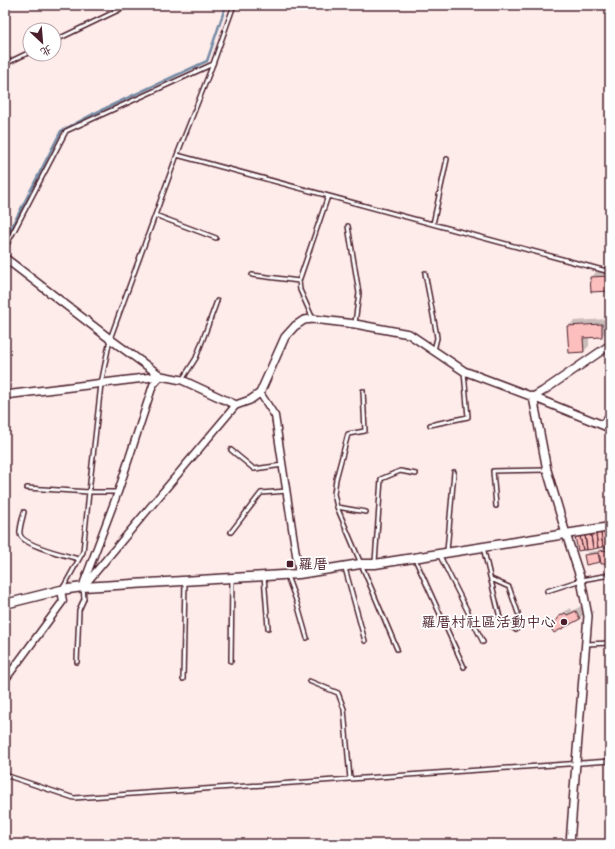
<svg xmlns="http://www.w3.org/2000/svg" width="615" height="849" font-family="'Comic Neue','LXGW WenKai TC',sans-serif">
<rect width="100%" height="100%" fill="#feeceb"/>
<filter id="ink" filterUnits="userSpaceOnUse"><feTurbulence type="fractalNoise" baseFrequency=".025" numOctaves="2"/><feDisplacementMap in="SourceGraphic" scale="8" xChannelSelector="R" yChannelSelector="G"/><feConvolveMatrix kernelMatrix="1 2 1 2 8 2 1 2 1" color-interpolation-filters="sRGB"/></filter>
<g filter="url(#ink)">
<path fill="#0003" d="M 610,271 L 610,290 L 591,278 L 596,272 Z
M 607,319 L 607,331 L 602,336 L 589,337 L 589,346 L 584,351 L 568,326 L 574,321 Z
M 610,529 L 610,561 L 602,562 L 601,559 L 599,561 L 586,556 L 589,552 L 602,550 L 606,546 L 577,537 L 580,534 Z
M 581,606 L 585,613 L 580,618 L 550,625 L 564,612 L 571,608 L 572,611 Z"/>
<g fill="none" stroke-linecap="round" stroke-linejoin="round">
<path stroke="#768ca5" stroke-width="2.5" d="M 5,240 L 61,131 L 93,114 L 207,61 L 226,5"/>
</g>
<path fill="#fcbfbd" stroke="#4a1f2b" d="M 610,276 L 610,291 L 591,292 L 590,277 Z
M 602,324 L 602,337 L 583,338 L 584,352 L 569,353 L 567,326 Z
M 606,532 L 610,532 L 610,546 L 608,546 Z
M 606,532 L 608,547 L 603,547 L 601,533 Z
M 601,533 L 603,547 L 598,548 L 596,534 Z
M 596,534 L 598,548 L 593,549 L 591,535 Z
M 585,535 L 587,550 L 583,550 L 580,536 Z
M 585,535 L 591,535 L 593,549 L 587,550 Z
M 580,536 L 583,550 L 578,551 L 575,537 Z
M 608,550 L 609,562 L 601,564 L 599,551 Z
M 598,553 L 600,562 L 586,565 L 584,555 Z
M 576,611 L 580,619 L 554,633 L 549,625 L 558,619 L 558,617 L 565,613 L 567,615 Z"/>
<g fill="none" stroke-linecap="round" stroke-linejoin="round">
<defs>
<path id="service" d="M 54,41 L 129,5
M 5,64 L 30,52
M 177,155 L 610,272
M 155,215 L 216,238
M 433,224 L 447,159
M 348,226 L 359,293 L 355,323
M 5,248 L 66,131 L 213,64
M 425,273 L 436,331 L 437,338 L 434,350
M 252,275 L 299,281
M 313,319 L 300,290 L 299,281 L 328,196
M 182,380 L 196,358 L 217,301
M 363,391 L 365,431 L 348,434 L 336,479 L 334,494 L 337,507 L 397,649
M 601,424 L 610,412
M 430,425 L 468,417 L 464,372
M 231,450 L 254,469 L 283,465
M 27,488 L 89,492 L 118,492
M 496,506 L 493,471 L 547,470
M 337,507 L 366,512
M 24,512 C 23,517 19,529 20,534 C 21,545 68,556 79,559
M 231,532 L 261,493 L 287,491
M 483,547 L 500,618 L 516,630
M 447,551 L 454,472
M 439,554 L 483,642
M 415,559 L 464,667
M 375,562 L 381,479 L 400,471 L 416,474
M 345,568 L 365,641
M 264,576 L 268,628
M 287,576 L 297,603 L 307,638
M 491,579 L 509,587 L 518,613
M 63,588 L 83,552 L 89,492 L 101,384 L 110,339 L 177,155 L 213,64 L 234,5
M 547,591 L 581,580 L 610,575
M 586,644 L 610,643
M 231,661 L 232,580
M 77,662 L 79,610 L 84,599 L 83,587
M 183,679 L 185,581
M 309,681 L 338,693 L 344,709 L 350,779
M 609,689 L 610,673
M 5,775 L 74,798 L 610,761"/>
<path id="minor" d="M 260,393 L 275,416 L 299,574
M 84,582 L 118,492 L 153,385 L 161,376
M 83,587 L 236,405
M 5,680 L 63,601 L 61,590"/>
<path id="tertiary" d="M 5,258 L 110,339 L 161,376
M 5,395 L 161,376 L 182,380 L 236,405 L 250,400 L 260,393 L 285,337 L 295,326 L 304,320 L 313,319 L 355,324 L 409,334 L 464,371 L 533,397 L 610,428
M 533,397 L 547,470 L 566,534 L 581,580 L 588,616 L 576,763 L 570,844
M 533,397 L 543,391 L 610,345"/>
<path id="secondary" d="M 5,604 L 61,590 L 83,587 L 299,574 L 360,564 L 375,564 L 610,527"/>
</defs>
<use href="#service" stroke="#4a1f2b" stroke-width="6"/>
<use href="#minor" stroke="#4a1f2b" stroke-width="9"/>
<use href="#tertiary" stroke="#4a1f2b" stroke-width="10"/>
<use href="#secondary" stroke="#4a1f2b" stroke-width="11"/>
<use href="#service" stroke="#fff" stroke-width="3"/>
<use href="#minor" stroke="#fff" stroke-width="6"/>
<use href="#tertiary" stroke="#fff" stroke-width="7"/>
<use href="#secondary" stroke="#fff" stroke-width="8"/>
</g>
</g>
<g fill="#4a1f2b" stroke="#fff" stroke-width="1.5">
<rect x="286" y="560" width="8" height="8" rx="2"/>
<circle cx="564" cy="622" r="4"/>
</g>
<g text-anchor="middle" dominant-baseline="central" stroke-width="3.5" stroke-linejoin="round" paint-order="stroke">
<g font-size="15" fill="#4a1f2b" stroke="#fff" text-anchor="start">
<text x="298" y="564">羅厝</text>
<text x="556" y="622" text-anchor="end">羅厝村社區活動中心</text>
</g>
</g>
<rect width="615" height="849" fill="none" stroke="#fff" stroke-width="20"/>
<rect x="10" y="10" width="595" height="829" fill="none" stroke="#4a1f2b" stroke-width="1.5" filter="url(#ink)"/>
<g transform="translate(42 42) rotate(154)"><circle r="19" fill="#ffffff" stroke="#b7a5aa"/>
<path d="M0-3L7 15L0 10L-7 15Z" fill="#4a1f2b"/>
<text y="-6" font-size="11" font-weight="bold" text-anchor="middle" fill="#4a1f2b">北</text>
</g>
</svg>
